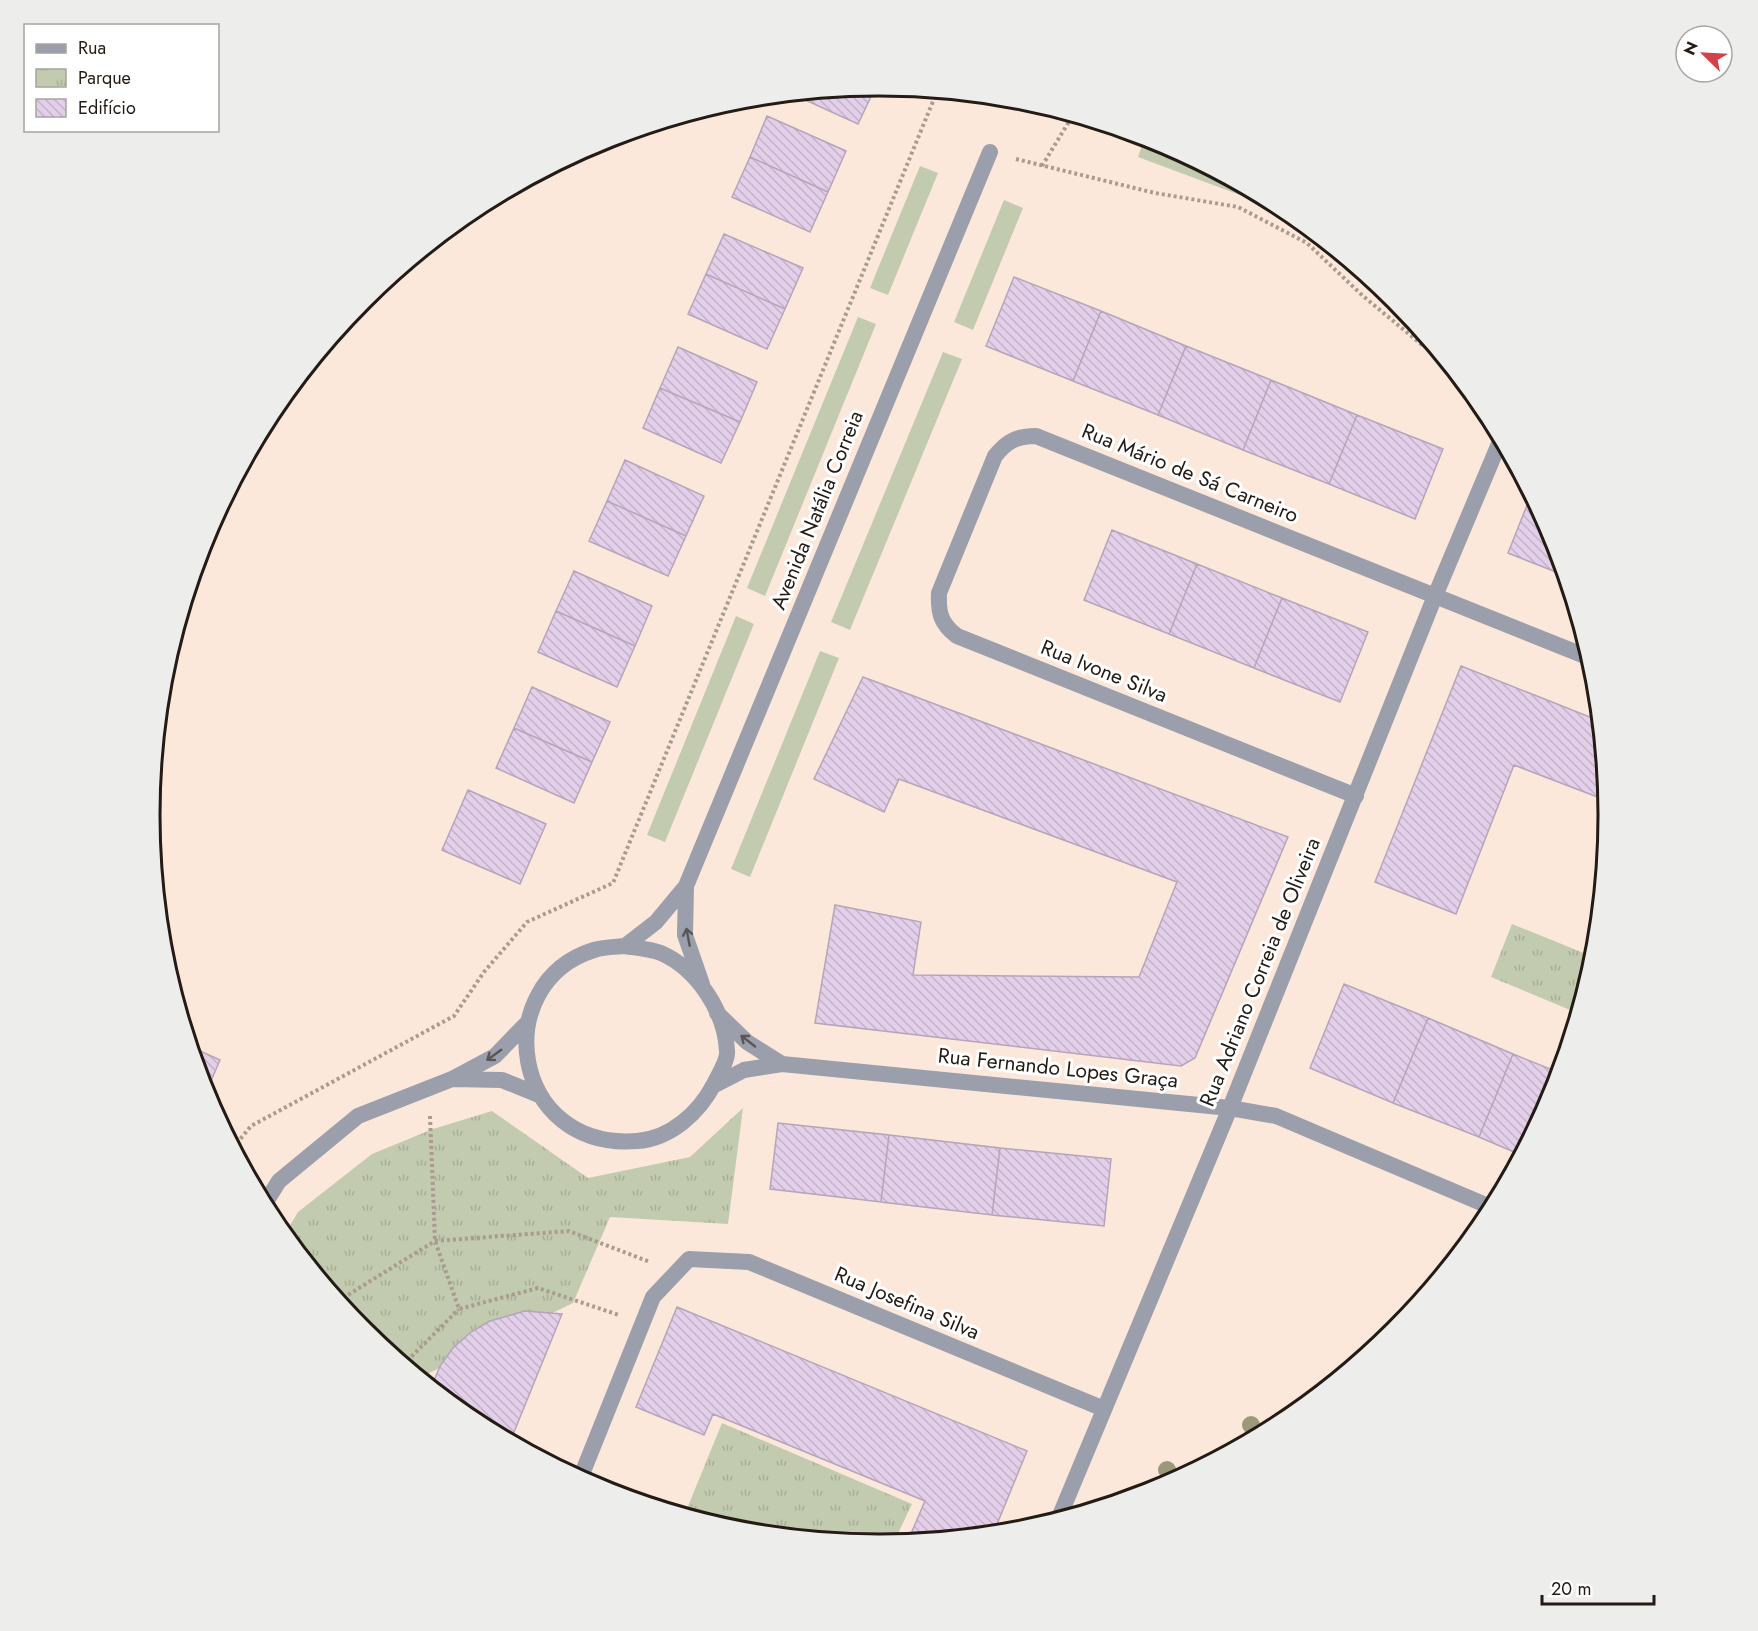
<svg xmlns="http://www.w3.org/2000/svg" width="1758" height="1631" font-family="Jost,sans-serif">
<defs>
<pattern id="park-tufts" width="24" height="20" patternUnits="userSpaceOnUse" patternTransform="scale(1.5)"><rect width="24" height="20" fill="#c2cbb0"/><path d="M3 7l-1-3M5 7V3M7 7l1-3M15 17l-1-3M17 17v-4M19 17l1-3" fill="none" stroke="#a6ae96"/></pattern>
<pattern id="building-back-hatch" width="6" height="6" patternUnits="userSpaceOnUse" patternTransform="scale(1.5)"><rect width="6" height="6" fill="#e4cfea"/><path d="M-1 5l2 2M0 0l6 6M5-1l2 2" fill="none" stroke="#c3b1c8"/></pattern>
</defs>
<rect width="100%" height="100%" fill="#fce8da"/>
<path fill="#c2cbb0" d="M 1145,137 L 1159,141 L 1285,209 L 1310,229 L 1275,208 L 1138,157 Z
M 920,166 L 938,173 L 888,295 L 870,288 Z
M 1004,200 L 1023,208 L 973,330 L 954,322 Z
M 858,317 L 876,324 L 765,596 L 747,588 Z
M 943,352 L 962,359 L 850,630 L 831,622 Z
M 736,616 L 754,624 L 665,842 L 647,835 Z
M 820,651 L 839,658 L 750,877 L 731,869 Z"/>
<path fill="url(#park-tufts)" d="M 1512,924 L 1591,956 L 1570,1010 L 1491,977 Z
M 743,1108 L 728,1224 L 610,1217 L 573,1303 L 419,1378 L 363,1331 L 284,1236 L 298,1212 L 372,1154 L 433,1129 L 492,1111 L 588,1178 L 690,1157 Z
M 722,1423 L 912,1504 L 893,1544 L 879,1545 L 736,1531 L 684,1516 Z"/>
<path fill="url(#building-back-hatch)" stroke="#b5a5ba" stroke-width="1.5" d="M 876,86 L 858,124 L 792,94 Z
M 767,116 L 846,151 L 828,192 L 750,157 Z
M 750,157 L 828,192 L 810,232 L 732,197 Z
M 724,234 L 803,268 L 785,309 L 706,274 Z
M 706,274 L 785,309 L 767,349 L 688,314 Z
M 1014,277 L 1101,311 L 1073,381 L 986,346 Z
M 1101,311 L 1186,346 L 1158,415 L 1073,381 Z
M 1186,346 L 1271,380 L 1243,450 L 1158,415 Z
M 678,347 L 757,382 L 740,422 L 660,388 Z
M 1271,380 L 1357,415 L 1329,484 L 1243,450 Z
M 660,388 L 740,422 L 721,463 L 643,428 Z
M 1357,415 L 1443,449 L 1415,519 L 1329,484 Z
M 625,460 L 704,496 L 686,536 L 607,501 Z
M 1531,495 L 1554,536 L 1566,576 L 1508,553 Z
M 607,501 L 686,536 L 668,576 L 589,541 Z
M 1112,530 L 1197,564 L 1169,634 L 1084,600 Z
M 1197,564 L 1282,598 L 1254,668 L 1169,634 Z
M 574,571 L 652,606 L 635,646 L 556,611 Z
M 1282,598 L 1368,632 L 1340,702 L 1254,668 Z
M 556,611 L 635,646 L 617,687 L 538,652 Z
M 1461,666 L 1600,721 L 1608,801 L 1514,765 L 1456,914 L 1375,882 Z
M 863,677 L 1288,837 L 1195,1058 L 1181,1066 L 815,1023 L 835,905 L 921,922 L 913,975 L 1139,977 L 1177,882 L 899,779 L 884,812 L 814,779 Z
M 532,687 L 610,722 L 592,762 L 514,728 Z
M 514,728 L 592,762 L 574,803 L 496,768 Z
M 468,790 L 546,824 L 520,884 L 442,850 Z
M 1344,984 L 1428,1018 L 1393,1103 L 1310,1068 Z
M 1428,1018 L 1513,1054 L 1479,1137 L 1393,1103 Z
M 186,1035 L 197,1040 L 193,1048 L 220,1060 L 205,1095 Z
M 1513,1054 L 1560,1073 L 1553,1095 L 1521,1155 L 1479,1137 Z
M 778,1123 L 889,1135 L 881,1202 L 770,1189 Z
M 889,1135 L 1000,1148 L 992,1215 L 881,1202 Z
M 1000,1148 L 1111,1159 L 1104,1226 L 992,1215 Z
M 677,1307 L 1027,1451 L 993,1534 L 907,1543 L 925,1501 L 713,1414 L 704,1435 L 636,1407 Z
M 525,1311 L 562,1314 L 510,1442 L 473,1422 L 431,1388 L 440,1366 L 453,1348 L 471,1332 L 490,1321 Z"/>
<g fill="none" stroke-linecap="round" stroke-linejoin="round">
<path stroke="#aa9b8f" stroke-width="4" stroke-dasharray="3 3" stroke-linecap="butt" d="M 1016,159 L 1155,193 L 1238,207 L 1307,243 L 1363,296 L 1421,344 L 1436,349
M 1042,166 L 1073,115
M 430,1116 L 435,1241 L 459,1309 L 538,1288 L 619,1315
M 233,1148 L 251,1126 L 454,1016 L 484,972 L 527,922 L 613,883 L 936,94
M 338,1301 L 435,1241 L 569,1231 L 650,1262
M 403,1365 L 459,1309"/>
<path stroke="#9b9eab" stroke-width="16" d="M 1356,796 L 957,636 C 941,624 938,613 939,593 L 995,456 C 1007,441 1017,436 1036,436 L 1590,658
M 686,886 L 685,935 L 702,984
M 625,946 L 656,922 L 686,886 L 990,152
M 625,946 C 637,948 650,949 661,953 C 697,969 725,1011 727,1051 C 728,1060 718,1076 714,1084 C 699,1113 670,1139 637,1141 C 510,1151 488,983 594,950 C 604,947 615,947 625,946 Z
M 717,1013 L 747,1042 L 782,1064
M 453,1079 L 502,1080 L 539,1095
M 713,1086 L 744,1070 L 782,1064 L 1230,1108 L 1276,1116 L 1493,1208
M 264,1205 L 279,1181 L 358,1116 L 452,1079 L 495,1056 L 528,1022
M 580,1479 L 653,1297 L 689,1259 L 749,1262 L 1104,1409
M 1058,1520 L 1230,1108 L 1435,596 L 1501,439"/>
</g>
<g fill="#9b9979">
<circle cx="1251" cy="1425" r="9"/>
<circle cx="1167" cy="1470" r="9"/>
</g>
<defs><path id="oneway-shaft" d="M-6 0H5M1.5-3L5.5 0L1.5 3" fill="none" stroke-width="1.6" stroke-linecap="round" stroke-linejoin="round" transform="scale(1.5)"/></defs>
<g stroke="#595658">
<use href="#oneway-shaft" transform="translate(688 937) rotate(-101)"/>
<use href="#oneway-shaft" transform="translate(748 1041) rotate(-142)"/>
<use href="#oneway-shaft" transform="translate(494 1055) rotate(144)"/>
</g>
<g text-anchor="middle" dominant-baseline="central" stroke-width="6" stroke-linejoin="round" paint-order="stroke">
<g font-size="21" fill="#231b14" stroke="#fff">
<text transform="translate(1190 473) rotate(22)">Rua Mário de Sá Carneiro</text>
<text transform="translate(817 510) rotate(-68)">Avenida Natália Correia</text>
<text transform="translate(1104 671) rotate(22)">Rua Ivone Silva</text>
<text transform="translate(1260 972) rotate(-68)">Rua Adriano Correia de Oliveira</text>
<text transform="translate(1058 1068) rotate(6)">Rua Fernando Lopes Graça</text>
<text transform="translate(907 1303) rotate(23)">Rua Josefina Silva</text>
</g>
</g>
<path d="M0 0H1758V1631H0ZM160 815a719 719 0 1 1 1438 0a719 719 0 1 1-1438 0Z" fill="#ededec" fill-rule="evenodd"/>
<path fill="none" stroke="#231b14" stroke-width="3" d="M160 815a719 719 0 1 1 1438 0a719 719 0 1 1-1438 0Z"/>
<rect x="24" y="24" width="195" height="108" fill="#ffffff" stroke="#a7a4a1" stroke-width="1.5"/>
<rect x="36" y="44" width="30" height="9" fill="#9b9eab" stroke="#a7a4a1" stroke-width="1.5"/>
<text x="78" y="54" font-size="18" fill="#231b14">Rua</text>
<rect x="36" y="69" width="30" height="18" fill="url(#park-tufts)" stroke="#a7a4a1" stroke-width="1.5"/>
<text x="78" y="84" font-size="18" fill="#231b14">Parque</text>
<rect x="36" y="99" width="30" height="18" fill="url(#building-back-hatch)" stroke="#a7a4a1" stroke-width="1.5"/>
<text x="78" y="114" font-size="18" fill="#231b14">Edifício</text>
<g transform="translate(1704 54) rotate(294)"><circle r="28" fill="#ffffff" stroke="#a7a4a1" stroke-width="1.5"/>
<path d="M0-4.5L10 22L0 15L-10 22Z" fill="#d24246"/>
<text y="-9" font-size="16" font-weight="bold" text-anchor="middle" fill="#231b14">N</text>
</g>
<path d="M1542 1595v9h112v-9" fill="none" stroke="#231b14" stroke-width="3"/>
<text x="1551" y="1595" font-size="18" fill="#231b14" stroke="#ffffff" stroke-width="4.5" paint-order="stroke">20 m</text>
</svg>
